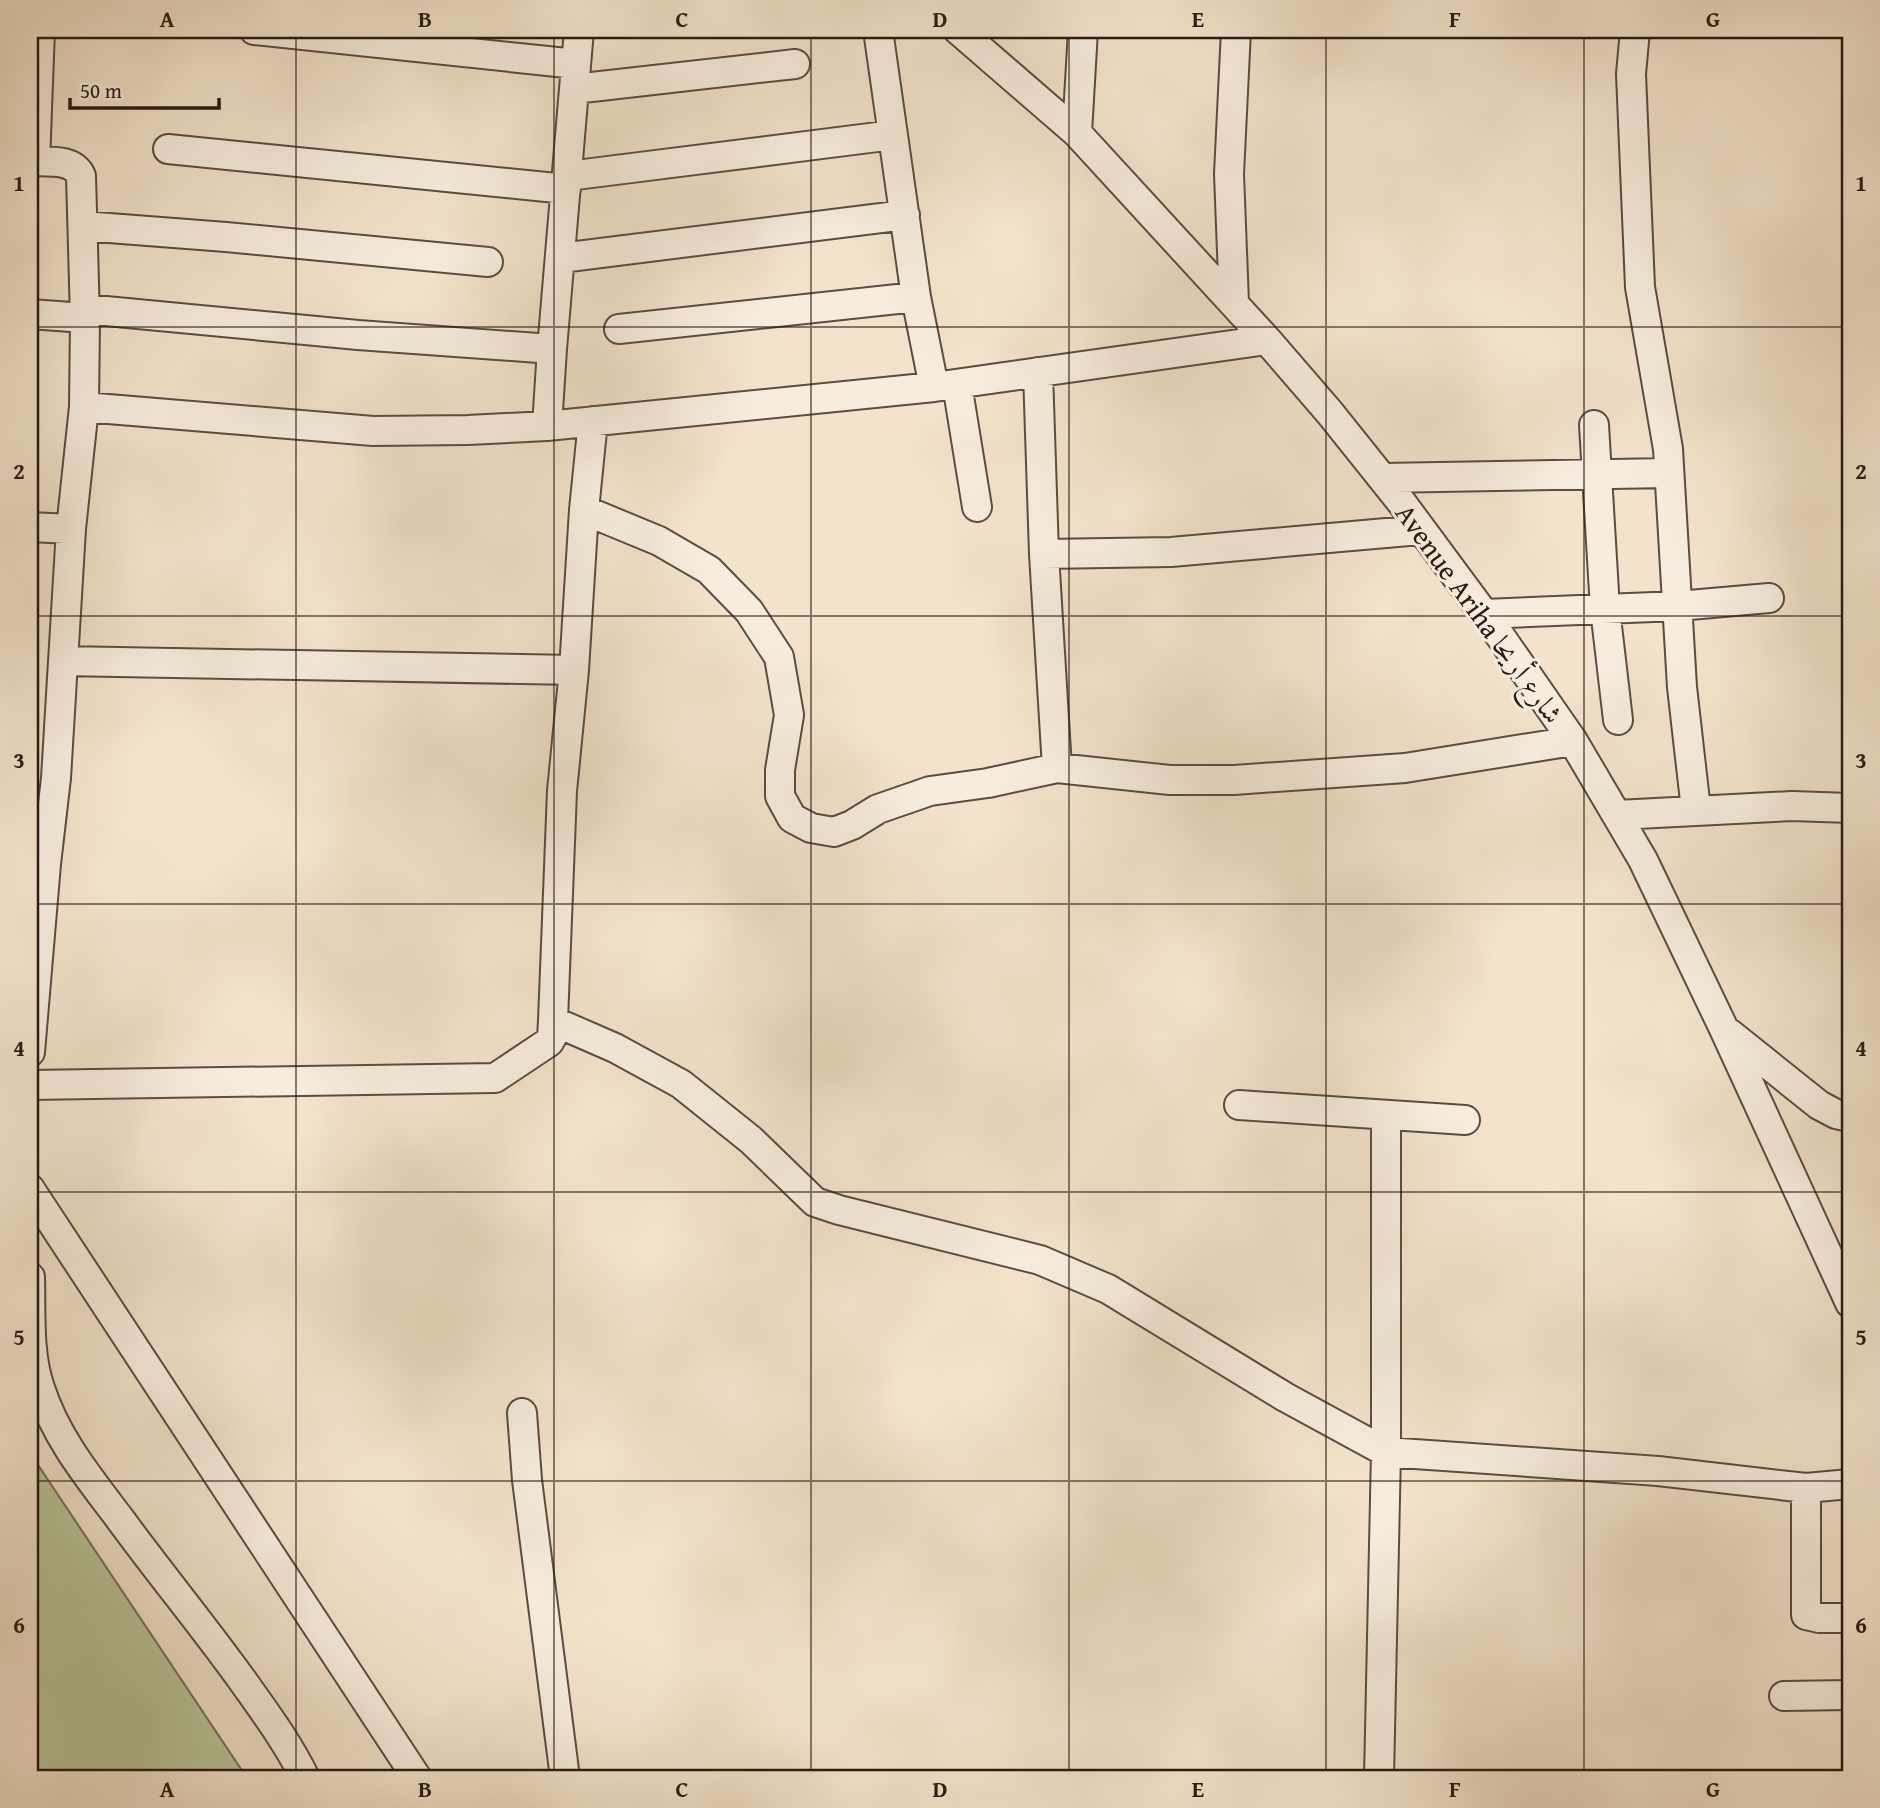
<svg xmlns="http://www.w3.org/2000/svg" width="1880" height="1808" font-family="'Gentium Book Plus',Amiri,serif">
<rect width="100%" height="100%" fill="#f3e3cc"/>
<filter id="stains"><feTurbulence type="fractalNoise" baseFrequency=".00286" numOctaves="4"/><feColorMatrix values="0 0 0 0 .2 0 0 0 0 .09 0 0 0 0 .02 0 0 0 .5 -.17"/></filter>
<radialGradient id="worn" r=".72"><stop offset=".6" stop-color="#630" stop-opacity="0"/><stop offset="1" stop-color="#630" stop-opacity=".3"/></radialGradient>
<path fill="#b8c49a" stroke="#706f58" stroke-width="2" d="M 30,1453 L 247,1778 L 30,1778 Z"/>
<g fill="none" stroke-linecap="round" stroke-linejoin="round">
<defs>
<path id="minor" d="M 254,30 L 576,64
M 878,30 L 916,297 L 934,387
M 958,30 L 1077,133 L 1267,340 L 1330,413 L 1402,503 L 1496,630 L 1573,741 L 1643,860 L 1724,1029 L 1850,1303
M 1635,30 L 1631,74 L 1640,287 L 1668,449 L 1682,687 L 1696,810
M 574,89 L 795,64
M 1077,133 L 1083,30
M 168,149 L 566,189
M 30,161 C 47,162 73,158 81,176 L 85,318 L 84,407 L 71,529 L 56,778 L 46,864 L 30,1052
M 35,162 L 40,30
M 568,176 L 893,135
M 83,226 L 226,237 L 488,262
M 561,258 L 905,215
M 1234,303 L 1229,174 L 1236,30
M 85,309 L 358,335 L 552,349 L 547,426
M 30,314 L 85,318
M 619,329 L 916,297
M 552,349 L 579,30
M 1038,372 L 1044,554 L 1057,768
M 957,384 L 977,507
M 84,407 L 373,431 L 468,430 L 547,426 L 934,387 L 1267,340
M 1594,425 L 1605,609 L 1618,720
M 1382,478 L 1669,473
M 584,510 L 659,541 L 709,570 L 749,611 L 779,657 L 789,715 L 780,770 L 780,796 L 792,818 L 811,828 L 834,832 L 852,825 L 878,809 L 930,791 L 988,783 L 1057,768 L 1170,780 L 1234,780 L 1405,768 L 1573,741
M 30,527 L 71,529
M 1044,554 L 1171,552 L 1420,530
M 1484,614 L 1678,606 L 1769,598
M 63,661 L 574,670
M 1617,815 L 1792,806 L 1850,808
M 553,1021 L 615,1048 L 681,1084 L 751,1140 L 815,1202 L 839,1210 L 1040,1260 L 1108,1289 L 1285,1397 L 1386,1452 L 1658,1471 L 1806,1488 L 1850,1484
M 1729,1033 L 1819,1105 L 1836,1114 L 1850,1117
M 30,1085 L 495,1078 L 549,1042 L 552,1037 L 553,1021 L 562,791 L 574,670 L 584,510 L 593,421
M 1239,1105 L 1465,1120
M 30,1189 L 417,1778
M 30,1277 C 31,1313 28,1354 40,1388 C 56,1438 89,1478 120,1519 C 161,1575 205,1628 245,1684 C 267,1715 289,1745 305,1778
M 522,1413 L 527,1480 L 565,1778
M 1806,1488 L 1806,1615 L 1819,1618 L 1850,1618
M 1784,1696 L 1850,1695
M 1379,1778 L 1386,1452 L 1386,1116"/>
</defs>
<use href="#minor" stroke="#5b4c44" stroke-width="32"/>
<use href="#minor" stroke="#f7edde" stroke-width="28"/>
</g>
<path fill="none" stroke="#281a16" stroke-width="2" stroke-opacity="0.55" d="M 296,30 L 296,1778M 554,30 L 554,1778M 811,30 L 811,1778M 1069,30 L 1069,1778M 1326,30 L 1326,1778M 1584,30 L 1584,1778M 30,327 L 1850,327M 30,616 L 1850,616M 30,904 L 1850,904M 30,1192 L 1850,1192M 30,1481 L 1850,1481"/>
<g text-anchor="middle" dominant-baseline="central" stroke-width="6" stroke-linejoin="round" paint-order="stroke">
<g font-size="28" fill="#281a16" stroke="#f7edde">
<text transform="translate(1480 613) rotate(54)">Avenue Ariha شارع أريحا</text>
</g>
</g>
<rect width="1880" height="1808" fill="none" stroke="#f3e3cc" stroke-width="77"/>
<path d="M70 98v10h149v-10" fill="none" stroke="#281a16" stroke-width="3.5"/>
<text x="80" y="98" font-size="21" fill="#281a16" stroke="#f7edde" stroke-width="5" paint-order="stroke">50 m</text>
<rect x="38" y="38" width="1804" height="1732" fill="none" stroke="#281a16" stroke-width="2.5"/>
<g font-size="23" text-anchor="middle" font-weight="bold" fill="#281a16">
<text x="167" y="27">A</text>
<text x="425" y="27">B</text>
<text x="682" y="27">C</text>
<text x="940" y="27">D</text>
<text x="1198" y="27">E</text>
<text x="1455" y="27">F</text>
<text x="1713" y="27">G</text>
<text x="19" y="191">1</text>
<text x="1861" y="191">1</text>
<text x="19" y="479">2</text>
<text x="1861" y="479">2</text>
<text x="19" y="768">3</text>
<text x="1861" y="768">3</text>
<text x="19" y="1056">4</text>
<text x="1861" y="1056">4</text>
<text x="19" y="1345">5</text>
<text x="1861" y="1345">5</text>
<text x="19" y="1633">6</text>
<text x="1861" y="1633">6</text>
<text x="167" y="1797">A</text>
<text x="425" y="1797">B</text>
<text x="682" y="1797">C</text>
<text x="940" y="1797">D</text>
<text x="1198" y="1797">E</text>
<text x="1455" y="1797">F</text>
<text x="1713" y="1797">G</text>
</g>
<rect width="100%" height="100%" filter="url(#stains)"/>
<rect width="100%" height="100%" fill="url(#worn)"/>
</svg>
